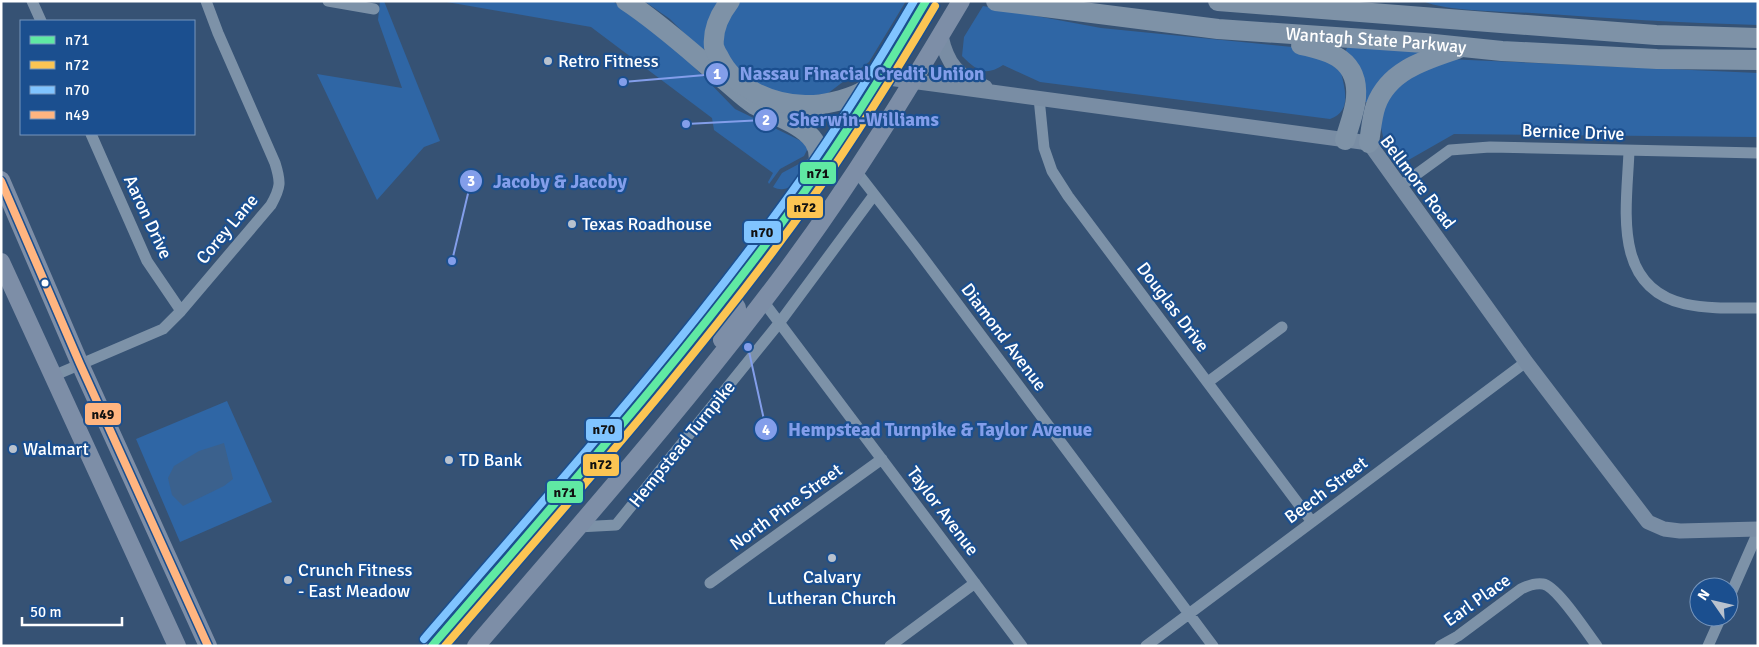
<svg xmlns="http://www.w3.org/2000/svg" width="1759" height="647" font-family="Signika,sans-serif">
<rect width="100%" height="100%" fill="#365274"/>
<path fill="#2f66a5" d="M 380,1 L 384,1 L 440,141 L 424,147 L 377,200 L 317,74 L 402,88 L 378,20 Z
M 441,1 L 612,1 L 642,19 L 671,43 L 735,109 L 791,136 L 801,141 L 808,148 L 804,156 L 780,169 L 769,184 L 768,182 L 773,173 L 714,130 L 712,118 L 591,27 Z
M 644,1 L 718,1 L 705,49 L 700,49 L 670,19 Z
M 740,1 L 906,1 L 869,62 L 827,94 L 796,97 L 769,93 L 742,76 L 723,54 L 721,27 L 732,6 Z
M 1422,1 L 1758,1 L 1758,25 C 1682,23 1607,18 1532,13 C 1499,11 1451,12 1422,1 Z
M 983,6 L 1101,28 L 1312,49 L 1341,72 C 1345,90 1352,111 1330,119 L 1040,82 L 1003,65 C 985,77 976,70 962,56 L 964,37 Z
M 1348,46 L 1418,50 L 1419,53 L 1367,102 L 1362,102 L 1345,52 Z
M 1446,59 L 1758,73 L 1758,137 L 1454,134 L 1398,166 L 1384,141 L 1380,123 L 1389,95 L 1410,72 Z
M 808,159 L 811,163 C 802,175 791,196 773,187 L 782,173 Z
M 227,401 L 272,502 L 180,542 L 136,439 Z"/>
<path fill="#3b618d" d="M 224,443 L 233,479 L 224,486 L 183,506 L 172,495 L 168,478 L 174,466 L 199,451 Z"/>
<g fill="none" stroke-linecap="round" stroke-linejoin="round">
<path stroke="#7d92a8" stroke-width="11" d="M 32,1 L 41,21
M 328,1 L 374,9
M 1039,98 L 1044,148 L 1052,171 L 1068,196 L 1312,522
M 91,134 L 147,261 L 181,311
M 1629,151 C 1627,207 1611,287 1685,304 C 1708,309 1734,308 1758,308
M 856,171 L 915,247 L 1213,646
M 1399,187 L 1450,150 L 1490,147 L 1758,153
M 763,301 L 1022,646
M 53,376 L 163,329 L 181,311 L 271,205 C 281,187 281,182 275,163 L 218,33 L 206,1
M 1208,382 L 1282,327
M 578,527 L 616,525 L 780,322 L 874,195
M 710,583 L 882,459
M 1729,598 L 1758,532
M 890,646 L 975,583
M 1146,646 L 1526,362
M 1440,646 L 1458,636 L 1521,589 C 1527,586 1536,583 1543,584 C 1557,586 1587,633 1597,646
M 1708,646 L 1721,617"/>
<path stroke="#798da4" stroke-width="15" d="M 941,36 C 947,64 958,77 985,87
M 881,77 L 1369,143 L 1526,362 L 1648,522 L 1664,529 L 1680,531 L 1758,529"/>
<path stroke="#7d8ea7" stroke-width="18" d="M 1,180 L 80,364 L 208,646
M 1,262 L 177,646
M 722,340 L 732,323 L 737,308 L 734,303 L 726,297
M 432,646 C 553,504 678,364 788,214 C 838,146 883,74 926,1
M 476,646 C 583,521 691,399 789,267 C 852,182 907,92 961,1"/>
<g stroke="#7e92a7" stroke-width="20">
<path d="M 626,1 C 661,24 691,52 722,78 C 733,87 744,98 755,105 C 773,115 803,124 814,141 C 821,152 819,162 816,174"/>
<path d="M 730,1 C 720,14 712,29 714,47 C 715,50 717,54 719,57 C 734,88 771,104 805,105 C 820,106 846,100 860,93 C 868,89 875,82 881,77"/>
<path id="s1" d="M 996,1 L 1218,29 L 1424,43 L 1502,51 L 1657,59 L 1758,60"/>
<path d="M 1218,1 L 1656,35 L 1758,38"/>
<path d="M 1301,45 C 1331,51 1359,60 1356,98 C 1355,111 1349,126 1345,140"/>
<path d="M 1369,143 C 1371,130 1372,116 1376,105 C 1389,70 1425,60 1457,49"/>
</g>
<defs>
<path id="bus-1" d="M 432,646 C 560,497 691,350 805,191 C 849,130 888,66 926,1"/>
<path id="bus-2" d="M 445,646 C 572,498 702,353 815,194 C 858,133 897,70 935,6"/>
<path id="bus-3" d="M 424,639 C 552,490 685,343 799,182 C 840,124 878,63 914,1"/>
<path id="bus-4" d="M 1,181 L 80,364 L 208,646"/>
</defs>
<use href="#bus-1" stroke="#1b4f8f" stroke-width="11"/>
<use href="#bus-2" stroke="#1b4f8f" stroke-width="11"/>
<use href="#bus-3" stroke="#1b4f8f" stroke-width="11"/>
<use href="#bus-4" stroke="#1b4f8f" stroke-width="11"/>
<use href="#bus-1" stroke="#60e9a3" stroke-width="8"/>
<use href="#bus-2" stroke="#fcc553" stroke-width="8"/>
<use href="#bus-3" stroke="#80c4ff" stroke-width="8"/>
<use href="#bus-4" stroke="#ffb580" stroke-width="8"/>
</g>
<g fill="#b9c2ce" stroke="#1b4f8f" stroke-width="2">
<circle cx="548" cy="61" r="5"/>
<circle cx="572" cy="224" r="5"/>
<circle cx="13" cy="449" r="5"/>
<circle cx="449" cy="460" r="5"/>
<circle cx="832" cy="558" r="5"/>
<circle cx="288" cy="580" r="5"/>
</g>
<circle fill="#fff" stroke="#1b4f8f" stroke-width="2" cx="45" cy="283" r="4.5"/>
<g text-anchor="middle" dominant-baseline="central" stroke-width="4.5" stroke-linejoin="round" paint-order="stroke">
<g font-size="18" fill="#fff" stroke="#1b4f8f">
<text stroke="none"><textPath href="#s1" startOffset="382">Wantagh State Parkway</textPath></text>
<text transform="translate(1573 132) rotate(2)">Bernice Drive</text>
<text transform="translate(1418 182) rotate(53)">Bellmore Road</text>
<text transform="translate(148 217) rotate(65)">Aaron Drive</text>
<text transform="translate(227 229) rotate(-50)">Corey Lane</text>
<text transform="translate(1173 307) rotate(53)">Douglas Drive</text>
<text transform="translate(1004 337) rotate(53)">Diamond Avenue</text>
<text transform="translate(682 444) rotate(-51)">Hempstead Turnpike</text>
<text transform="translate(1326 490) rotate(-37)">Beech Street</text>
<text transform="translate(786 507) rotate(-36)">North Pine Street</text>
<text transform="translate(943 511) rotate(53)">Taylor Avenue</text>
<text transform="translate(1477 600) rotate(-35)">Earl Place</text>
</g>
<g font-size="18" fill="#fff" stroke="#1b4f8f" text-anchor="start">
<text x="558" y="61">Retro Fitness</text>
<text x="582" y="224">Texas Roadhouse</text>
<text x="23" y="449">Walmart</text>
<text x="459" y="460">TD Bank</text>
<text x="298" y="570">Crunch Fitness<tspan x="298" dy="21">- East Meadow</tspan></text>
<text x="832" y="577" text-anchor="middle">Calvary<tspan x="832" dy="21">Lutheran Church</tspan></text>
</g>
</g>
<path fill="none" stroke="#839eea" stroke-width="2" d="M623 82L717 74M686 124L766 120M452 261L471 181M748 347L766 429"/>
<g fill="#839eea" stroke="#1b4f8f" stroke-width="2">
<circle cx="623" cy="82" r="5"/>
<circle cx="686" cy="124" r="5"/>
<circle cx="452" cy="261" r="5"/>
<circle cx="748" cy="347" r="5"/>
<circle cx="717" cy="74" r="12"/>
<circle cx="766" cy="120" r="12"/>
<circle cx="471" cy="181" r="12"/>
<circle cx="766" cy="429" r="12"/>
</g>
<g font-size="15" text-anchor="middle" font-weight="bold" fill="#fff">
<text x="717" y="79">1</text>
<text x="766" y="125">2</text>
<text x="471" y="186">3</text>
<text x="766" y="435">4</text>
</g>
<g font-size="19" text-anchor="middle" font-weight="bold" fill="#839eea" stroke="#1b4f8f" stroke-width="4.5" stroke-linejoin="round" paint-order="stroke">
<text x="862" y="80">Nassau Finacial Credit Uniion</text>
<text x="864" y="126">Sherwin-Williams</text>
<text x="560" y="188">Jacoby &amp; Jacoby</text>
<text x="940" y="436">Hempstead Turnpike &amp; Taylor Avenue</text>
</g>
<g stroke="#1b4f8f" stroke-width="2">
<rect x="799" y="161" width="38" height="24" rx="5" fill="#60e9a3"/>
<rect x="786" y="195" width="38" height="24" rx="5" fill="#fcc553"/>
<rect x="743" y="220" width="39" height="24" rx="5" fill="#80c4ff"/>
<rect x="84" y="402" width="38" height="24" rx="5" fill="#ffb580"/>
<rect x="585" y="418" width="38" height="24" rx="5" fill="#80c4ff"/>
<rect x="582" y="453" width="38" height="24" rx="5" fill="#fcc553"/>
<rect x="546" y="480" width="38" height="24" rx="5" fill="#60e9a3"/>
</g>
<g font-size="14" text-anchor="middle" font-weight="bold" fill="#111">
<text x="818" y="178">n71</text>
<text x="805" y="212">n72</text>
<text x="762" y="237">n70</text>
<text x="103" y="419">n49</text>
<text x="604" y="434">n70</text>
<text x="601" y="469">n72</text>
<text x="565" y="497">n71</text>
</g>
<rect width="1759" height="647" fill="none" stroke="#ffffff" stroke-width="5"/>
<rect x="20" y="20" width="175" height="115" fill="#1b4f8f" stroke="#7695bc"/>
<rect x="30" y="36" width="25" height="8" fill="#60e9a3" stroke="#7695bc"/>
<text x="65" y="45" font-size="15" fill="#ffffff">n71</text>
<rect x="30" y="61" width="25" height="8" fill="#fcc553" stroke="#7695bc"/>
<text x="65" y="70" font-size="15" fill="#ffffff">n72</text>
<rect x="30" y="86" width="25" height="8" fill="#80c4ff" stroke="#7695bc"/>
<text x="65" y="95" font-size="15" fill="#ffffff">n70</text>
<rect x="30" y="111" width="25" height="8" fill="#ffb580" stroke="#7695bc"/>
<text x="65" y="120" font-size="15" fill="#ffffff">n49</text>
<g transform="translate(1714 602) rotate(304)"><circle r="24" fill="#1b4f8f" stroke="#7695bc"/>
<path d="M0-4L9 19L0 12L-9 19Z" fill="#b9c2ce"/>
<text y="-8" font-size="14" font-weight="bold" text-anchor="middle" fill="#ffffff">N</text>
</g>
<path d="M22 617v8h100v-8" fill="none" stroke="#ffffff" stroke-width="2.5"/>
<text x="30" y="617" font-size="15" fill="#ffffff" stroke="#1b4f8f" stroke-width="4" paint-order="stroke">50 m</text>
</svg>
